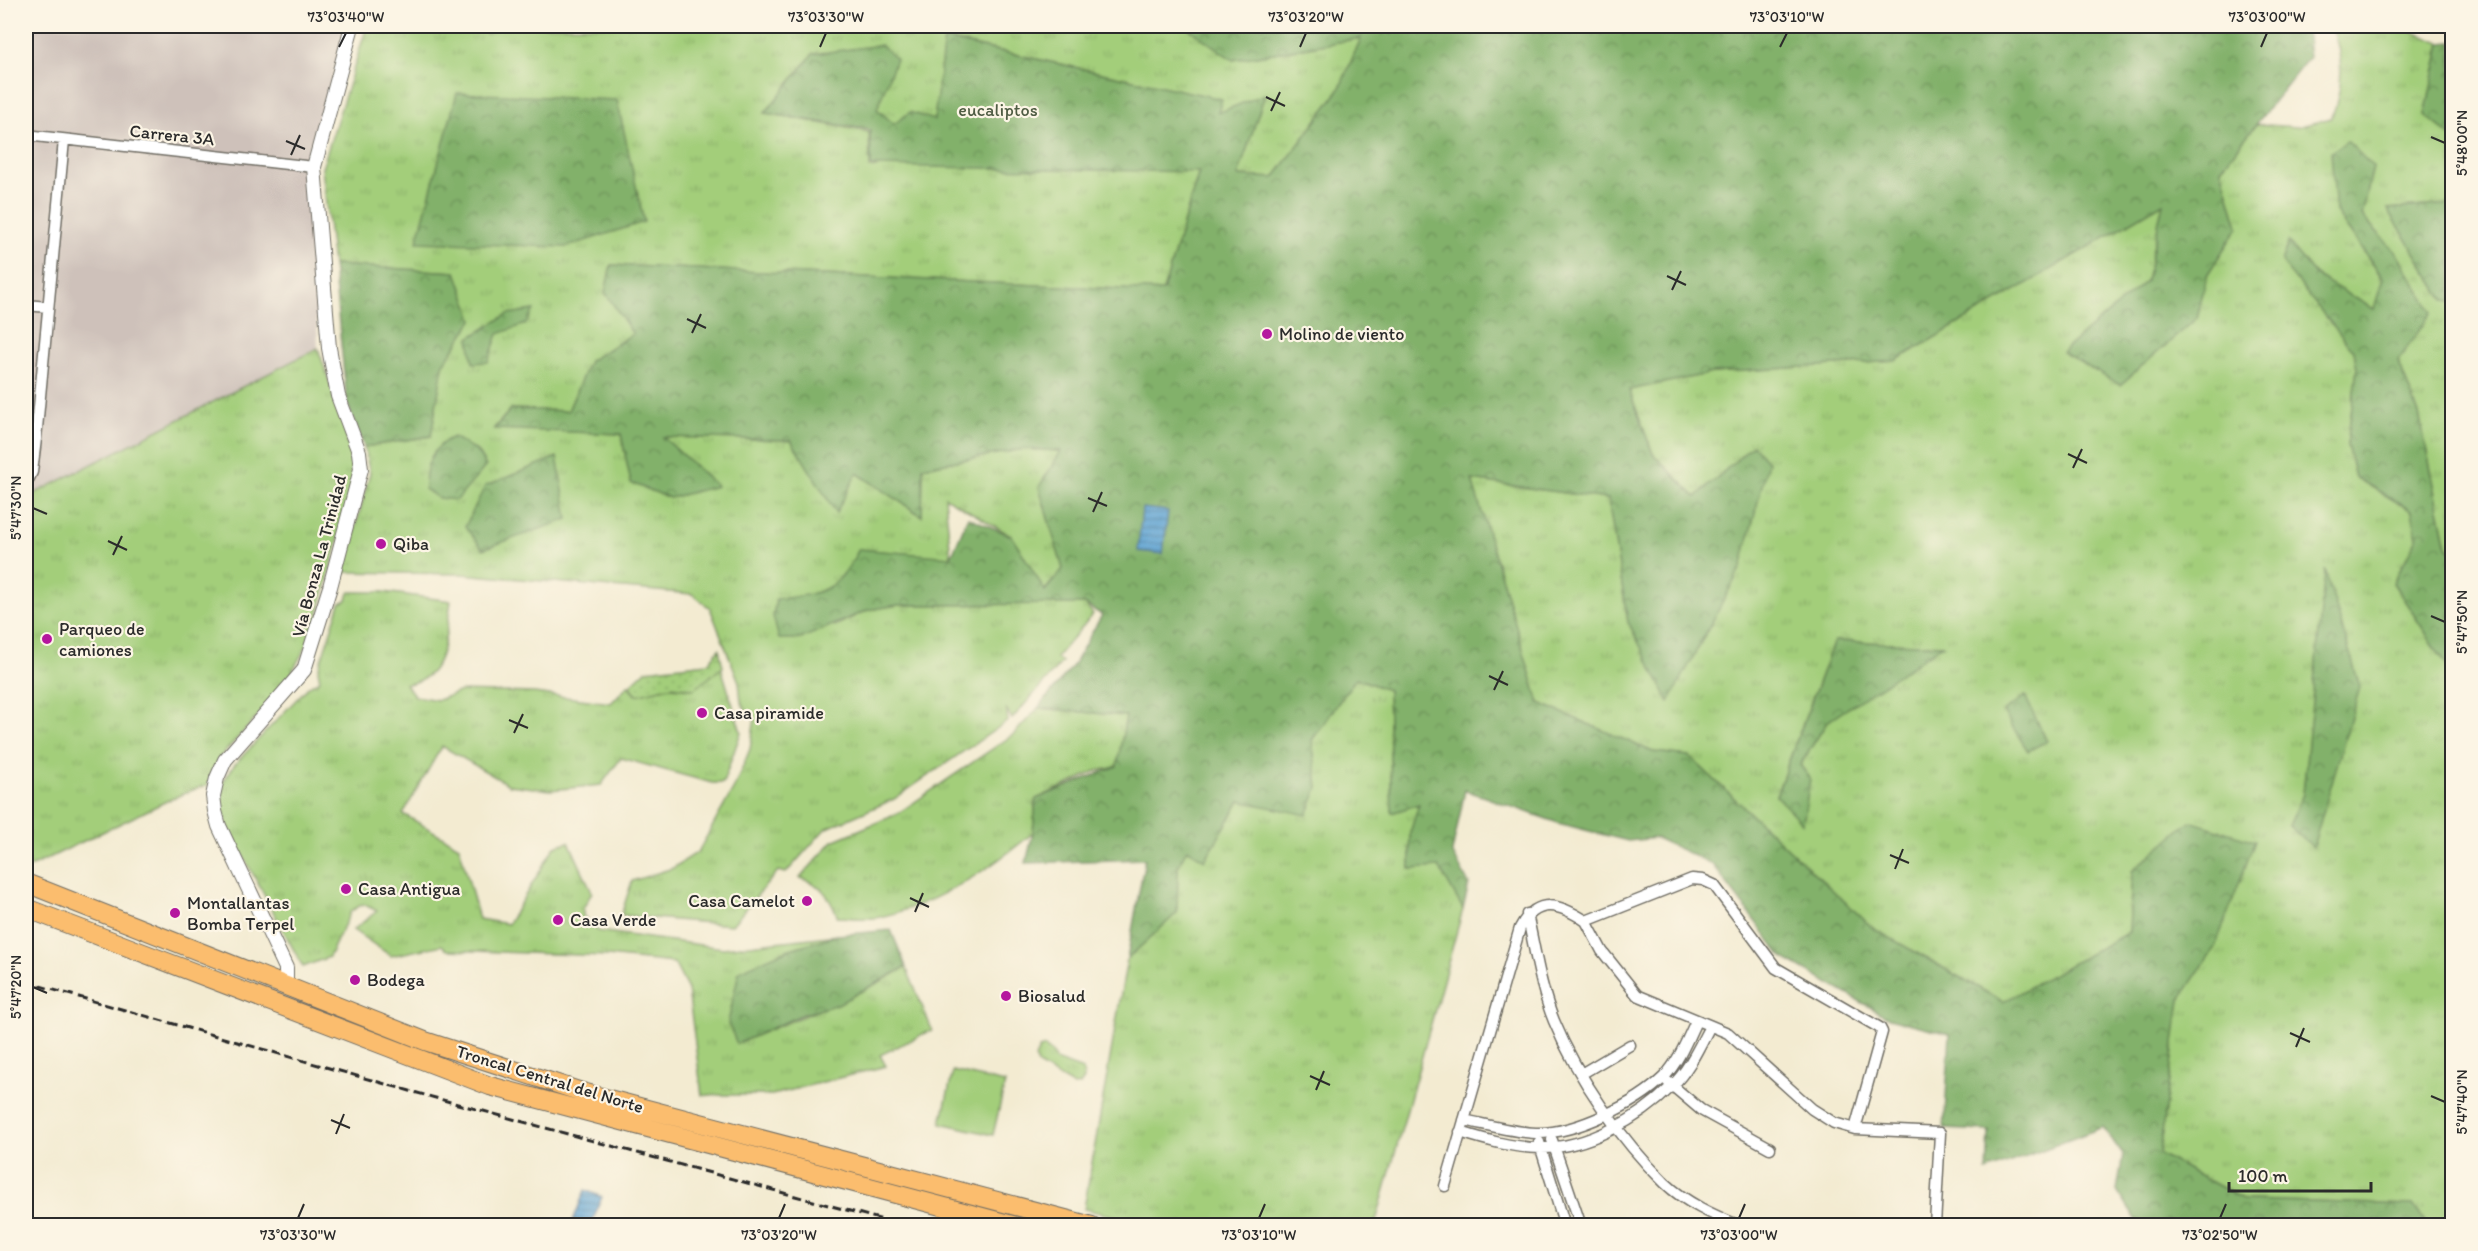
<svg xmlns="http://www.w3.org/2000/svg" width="2478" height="1251" font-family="Itim,sans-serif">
<defs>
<pattern id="grass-tufts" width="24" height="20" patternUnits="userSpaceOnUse" patternTransform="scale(1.5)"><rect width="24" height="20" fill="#a3ce7a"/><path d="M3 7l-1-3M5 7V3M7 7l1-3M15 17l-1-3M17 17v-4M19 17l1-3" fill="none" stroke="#8cb16a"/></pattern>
<pattern id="forest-crowns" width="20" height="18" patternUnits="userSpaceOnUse" patternTransform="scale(1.5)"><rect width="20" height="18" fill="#82b16a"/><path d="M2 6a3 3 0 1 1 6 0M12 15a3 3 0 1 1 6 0" fill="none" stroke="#6b9057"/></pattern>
<pattern id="park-dots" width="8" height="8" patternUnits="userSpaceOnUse" patternTransform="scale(1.5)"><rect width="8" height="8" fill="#a3ce7a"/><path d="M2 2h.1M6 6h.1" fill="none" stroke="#8cb16a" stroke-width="1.8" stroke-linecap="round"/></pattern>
<pattern id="water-rules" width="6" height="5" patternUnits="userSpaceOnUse" patternTransform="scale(1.5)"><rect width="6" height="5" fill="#5da3d3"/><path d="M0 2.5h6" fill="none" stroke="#4d85ab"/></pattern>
</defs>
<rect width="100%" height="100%" fill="#fcf5e5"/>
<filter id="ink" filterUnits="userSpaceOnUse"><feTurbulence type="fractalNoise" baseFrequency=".0167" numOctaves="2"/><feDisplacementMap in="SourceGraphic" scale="12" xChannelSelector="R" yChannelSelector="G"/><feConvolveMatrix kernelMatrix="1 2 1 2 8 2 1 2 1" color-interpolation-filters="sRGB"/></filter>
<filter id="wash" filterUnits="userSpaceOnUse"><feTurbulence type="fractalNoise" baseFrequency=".008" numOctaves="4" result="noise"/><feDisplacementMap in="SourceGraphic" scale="24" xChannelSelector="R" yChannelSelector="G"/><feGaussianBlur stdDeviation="1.35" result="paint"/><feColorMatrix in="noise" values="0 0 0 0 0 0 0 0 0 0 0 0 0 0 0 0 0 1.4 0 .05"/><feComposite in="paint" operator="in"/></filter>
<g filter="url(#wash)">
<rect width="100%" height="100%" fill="#f3ebd1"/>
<path fill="#cec1ba" d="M 26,26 L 345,26 L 310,166 L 318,348 L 26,498 Z"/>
<path fill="url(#grass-tufts)" stroke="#677c52" stroke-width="1.5" fill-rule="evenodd" d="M 367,26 L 482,26 L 487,34 L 503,26 L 1185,26 L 1233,60 L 1361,38 L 1339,90 L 1274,178 L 1238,176 L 1264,95 L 1217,114 L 1221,99 L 945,39 L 934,120 L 894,125 L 877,109 L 895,59 L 813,54 L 765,113 L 869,132 L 870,168 L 886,165 L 1199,171 L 1163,291 L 611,265 L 606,292 L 633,334 L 589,361 L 568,411 L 511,409 L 494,428 L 621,434 L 631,483 L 670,498 L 716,485 L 662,437 L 791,440 L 857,473 L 922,516 L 923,467 L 1024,449 L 1062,451 L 1039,487 L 1063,569 L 1044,591 L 1012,536 L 945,497 L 951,558 L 859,549 C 837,592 822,594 776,600 L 835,626 L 868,610 L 898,605 L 1085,604 L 1093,614 L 1056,658 L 1062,662 L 1012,719 L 1006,708 L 1008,721 L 894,799 L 825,829 L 786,873 L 778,871 L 732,925 L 621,915 L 632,881 L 673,868 L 698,852 L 734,788 L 750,749 L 755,718 L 747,713 L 741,701 L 739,682 L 710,608 L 692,594 L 462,574 L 344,572 L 370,473 L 364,447 L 431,436 L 443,365 L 473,320 L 456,272 L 333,265 L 322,168 Z
M 2331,26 L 2397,26 L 2441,43 L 2425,115 L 2452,137 L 2452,204 L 2388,209 L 2445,301 L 2452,302 L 2452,551 L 2447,547 L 2419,414 L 2398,361 L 2396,252 L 2362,216 L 2373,167 L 2336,212 L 2383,279 L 2374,310 L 2315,275 L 2288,243 L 2281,261 L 2354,351 L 2357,369 L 2347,445 L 2355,477 L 2412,511 L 2418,538 L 2393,583 L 2452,673 L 2452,1225 L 2427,1225 L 2413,1205 L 2244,1200 L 2159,1154 L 2180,998 L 2215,947 L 2254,841 L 2132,871 L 2129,932 L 2004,1002 L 1874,929 L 1689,756 L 1653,752 L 1539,703 L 1472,480 L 1608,499 L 1628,622 L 1753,445 L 1696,497 L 1653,454 L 1629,390 L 1712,373 L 1895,361 L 2163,203 L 2146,281 L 2063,352 L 2197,318 L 2207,275 L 2238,227 L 2221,169 L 2256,124 L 2297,127 L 2331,118 C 2344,89 2344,55 2331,26 ZM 2326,572 L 2313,846 L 2289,826 L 2303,795 ZM 1834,641 L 1942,645 L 1827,722 L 1800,765 L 1810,778 L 1802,823 L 1776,795 Z
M 318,348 L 358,467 L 313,634 L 282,690 L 221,756 L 207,786 L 200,787 L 171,799 L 26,869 L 26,498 Z
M 349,592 L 384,592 L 451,601 C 445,633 447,681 405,684 L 415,696 L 438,700 L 461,691 L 534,693 L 611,703 L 628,685 L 635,695 L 670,687 L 692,689 L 721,667 L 741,732 L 723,783 L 712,783 L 621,758 L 601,785 L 550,790 L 509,785 L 442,746 L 403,814 L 459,846 L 479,919 L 508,924 L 555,846 L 569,842 L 592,892 L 583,909 L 583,916 L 598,931 L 723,948 L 838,935 L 787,950 L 737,1044 C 794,1018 853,1000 906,967 L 932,1030 L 880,1055 L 886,1066 L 772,1095 L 702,1095 L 688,990 L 674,963 L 607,956 L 447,950 L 442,945 L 391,956 L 353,930 L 377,911 L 363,904 L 351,911 L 329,957 L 303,967 L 226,824 L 217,791 L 235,764 L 309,686 L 320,680 L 318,670 L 340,603 L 347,600 Z
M 1355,678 L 1388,690 L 1392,812 L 1420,804 L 1410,833 L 1410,869 L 1439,867 L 1463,909 L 1375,1225 L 1155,1226 L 1084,1209 L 1127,959 L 1177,913 L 1178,866 L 1187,848 L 1205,860 L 1240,801 L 1318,788 L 1312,740 Z
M 1038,708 L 1127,716 L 1117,767 L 1096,771 L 1036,799 L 1033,833 C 990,869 935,905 880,917 C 867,920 851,917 838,917 C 828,895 823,885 800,878 L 833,841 L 897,814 L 1014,734 Z
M 1045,1047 L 1053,1054 L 1055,1060 L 1083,1070 L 1084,1079 L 1080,1085 L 1074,1086 L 1038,1065 L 1035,1058 L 1039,1049 Z"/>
<path fill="url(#forest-crowns)" stroke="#566e4a" stroke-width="1.5" d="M 1185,26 L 2306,26 L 2309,57 L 2221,169 L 2238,227 L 2207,275 L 2197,318 L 2120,385 L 2062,352 L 2146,281 L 2163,203 L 1895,361 L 1712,373 L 1629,390 L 1653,454 L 1696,497 L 1753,445 L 1768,462 L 1741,568 L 1669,702 L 1628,622 L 1608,499 L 1472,480 L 1539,703 L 1653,752 L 1689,756 L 1874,929 L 2003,1002 L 2129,932 L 2132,871 L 2190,821 L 2255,841 L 2215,947 L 2180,999 L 2159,1154 L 2244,1200 L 2413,1205 L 2427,1225 L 2139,1225 L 2117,1190 L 2123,1155 L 2103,1127 L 1987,1171 L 1989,1131 L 1944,1129 L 1950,1034 L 1889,1018 L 1782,957 L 1712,864 L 1656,838 L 1628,841 L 1558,823 L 1465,790 L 1452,852 L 1469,884 L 1463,909 L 1439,867 L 1410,869 L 1410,833 L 1419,804 L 1392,813 L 1388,690 L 1356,678 L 1312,740 L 1318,788 L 1307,815 L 1240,801 L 1205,860 L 1187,849 L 1178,866 L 1177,913 L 1127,959 L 1145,859 L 1026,863 L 1033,833 L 1036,799 L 1117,766 L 1126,716 L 1038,708 L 1072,667 L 1102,615 L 1085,604 L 898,605 L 868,610 L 800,639 L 779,639 L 773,616 L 776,599 C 822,594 837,592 859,549 L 951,557 L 968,517 L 1012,536 L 1045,591 L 1063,569 L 1039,487 L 1061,451 L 1024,449 L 923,467 L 922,516 L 857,473 L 836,513 L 791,440 L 663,437 L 717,486 L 670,498 L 631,483 L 621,434 L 494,429 L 511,409 L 568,411 L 589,361 L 633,334 L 605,292 L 611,265 L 1163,291 L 1199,172 L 871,166 L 870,130 L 765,113 L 813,54 L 881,45 L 896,59 L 877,109 L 894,124 L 910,112 L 934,120 L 944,39 L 1222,99 L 1218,113 L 1265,94 L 1238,176 L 1274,178 L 1339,90 L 1361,38 L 1233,60 Z
M 2452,42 L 2452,137 L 2425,115 L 2441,43 Z
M 457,93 L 617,100 L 644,222 L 566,247 L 417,242 Z
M 2347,141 L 2373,167 L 2362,216 L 2396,252 L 2432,312 L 2398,361 L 2419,414 L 2447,547 L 2452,551 L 2452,673 L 2393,583 L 2417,538 L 2412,511 L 2355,477 L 2347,445 L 2357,369 L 2354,351 L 2281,262 L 2288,242 L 2315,275 L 2374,309 L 2383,278 L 2336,212 L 2331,152 Z
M 2452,204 L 2452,302 L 2445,301 L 2388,209 Z
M 333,265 L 456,272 L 473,320 L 443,365 L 431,436 L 364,447 L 347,403 Z
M 534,310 L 526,324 L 498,334 L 488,362 L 473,363 L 469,338 L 508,314 Z
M 453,437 L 477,451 L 486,466 L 457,500 L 438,498 L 425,489 C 425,465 431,447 453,437 Z
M 557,457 L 568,519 L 483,549 L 465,527 L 485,486 Z
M 2325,570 L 2360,687 L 2313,847 L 2289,826 L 2303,794 Z
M 1834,641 L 1943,645 L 1827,722 L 1800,765 L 1810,778 L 1803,824 L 1776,796 Z
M 2025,696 L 2047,741 L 2028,751 L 2003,712 Z
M 891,930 L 906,967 L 838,1004 L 801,1015 L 737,1044 L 728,1023 L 739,971 L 787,950 L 838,935 Z"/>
<path fill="url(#park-dots)" stroke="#677c52" stroke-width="1.5" d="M 719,649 L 723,667 L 694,689 L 672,686 L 637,695 L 630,685 L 646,670 L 708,663 Z"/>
<path fill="#a3ce7a" stroke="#677c52" stroke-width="1.5" d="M 953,1071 L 1005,1083 L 993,1135 L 941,1123 Z"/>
<path fill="url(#water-rules)" stroke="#44677f" stroke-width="1.5" d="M 1142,508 L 1168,511 L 1163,554 L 1138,551 Z
M 585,1190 L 602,1197 L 591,1225 L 573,1221 Z"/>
</g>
<g filter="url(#ink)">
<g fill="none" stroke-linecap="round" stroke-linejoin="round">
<defs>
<path id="minor" d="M 26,135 L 314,167
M 26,305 L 48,307
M 26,484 L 32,472 L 36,439 L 64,140
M 1527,914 C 1535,949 1540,987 1554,1021 C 1577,1077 1621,1140 1665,1183 C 1686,1203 1713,1215 1740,1226
M 1586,921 L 1602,951 L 1637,995 L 1728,1033 L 1812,1109 L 1834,1123 L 1855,1129 L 1940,1133 L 1935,1226
M 1581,1074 L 1630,1045
M 1668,1082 L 1701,1110 L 1770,1148
M 1464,1120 C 1488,1125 1512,1132 1536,1133 C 1575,1134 1636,1104 1664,1077 C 1679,1061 1687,1040 1696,1021
M 1460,1132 C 1486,1140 1513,1148 1541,1148 C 1587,1148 1639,1119 1671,1087 C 1689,1070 1699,1047 1710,1026
M 1552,1140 L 1581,1226
M 1539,1142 L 1565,1226
M 1445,1186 L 1520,928 C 1537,896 1560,904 1586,921 L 1692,879 L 1703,880 L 1714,885 L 1776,968 L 1880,1028 L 1882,1032 L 1855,1129"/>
<path id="tertiary" d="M 286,985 L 286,968 L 219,826 L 215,811 L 213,796 L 217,778 L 225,760 L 304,670 L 330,587 L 361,469 L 359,452 L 338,396 L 329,348 L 314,167 L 352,26"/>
<path id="trunk" d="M 26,883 L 425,1041 L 582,1092 L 1092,1226
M 26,908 L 490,1086 L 1016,1226"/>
</defs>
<use href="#minor" stroke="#716e65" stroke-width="13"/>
<use href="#tertiary" stroke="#716e65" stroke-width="16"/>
<use href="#trunk" stroke="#716e65" stroke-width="20"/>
<use href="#minor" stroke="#fff" stroke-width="10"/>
<use href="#tertiary" stroke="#fff" stroke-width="14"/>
<use href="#trunk" stroke="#fbbd6e" stroke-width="18"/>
<path stroke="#2b2b2b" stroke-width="3" stroke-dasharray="9 4.5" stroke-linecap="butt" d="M 26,982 L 410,1091 L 905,1226"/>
</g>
</g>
<path fill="none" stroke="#2b2b2b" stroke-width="2" d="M 339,47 L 346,33M 820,47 L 826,33M 1300,47 L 1306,33M 1780,47 L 1787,33M 2261,47 L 2267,33M 1266,97 L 1285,106M 1271,111 L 1280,92M 2431,137 L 2445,143M 286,141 L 305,149M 291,155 L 300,135M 1667,276 L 1686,285M 1672,290 L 1681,271M 687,319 L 706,328M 692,333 L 701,314M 2068,454 L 2087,463M 2073,468 L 2082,449M 1088,498 L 1107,506M 33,508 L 47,514M 1093,512 L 1102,492M 108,541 L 127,550M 113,555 L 122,536M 2431,616 L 2445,622M 1489,676 L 1508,685M 1494,690 L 1503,671M 509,720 L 528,728M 514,733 L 523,714M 1890,855 L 1909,863M 1895,869 L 1903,849M 910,898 L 929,907M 915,912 L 923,893M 33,987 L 47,993M 2290,1033 L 2310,1042M 2296,1047 L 2304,1028M 1310,1076 L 1330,1085M 1316,1090 L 1324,1071M 2431,1096 L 2445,1102M 331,1120 L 350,1128M 336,1134 L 344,1114M 298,1218 L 304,1204M 779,1218 L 785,1204M 1259,1218 L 1265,1204M 1739,1218 L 1745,1204M 2220,1218 L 2226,1204"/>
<g fill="#b5179e" stroke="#fcf5e5" stroke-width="2">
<circle cx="1267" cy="334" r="6"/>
<circle cx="381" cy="544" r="6"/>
<circle cx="47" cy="639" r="6"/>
<circle cx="702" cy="713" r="6"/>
<circle cx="346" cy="889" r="6"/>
<circle cx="807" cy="901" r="6"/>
<circle cx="175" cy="913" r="6"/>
<circle cx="558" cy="920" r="6"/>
<circle cx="355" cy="980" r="6"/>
<circle cx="1006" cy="996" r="6"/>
</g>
<g text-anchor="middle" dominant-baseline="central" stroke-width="4.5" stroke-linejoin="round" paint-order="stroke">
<g font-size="18" fill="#4f5c43" stroke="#fcf5e5">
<text x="998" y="110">eucaliptos</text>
</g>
<g font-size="18" fill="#2b2b2b" stroke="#fcf5e5">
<text transform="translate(172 135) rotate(6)">Carrera 3A</text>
<text transform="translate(319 556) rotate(-75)">Vía Bonza La Trinidad</text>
<text transform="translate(550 1079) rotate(17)">Troncal Central del Norte</text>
</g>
<g font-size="18" fill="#2b2b2b" stroke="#fcf5e5" text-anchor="start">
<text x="1279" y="334">Molino de viento</text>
<text x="393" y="544">Qiba</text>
<text x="59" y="629">Parqueo de<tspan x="59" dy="21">camiones</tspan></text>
<text x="714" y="713">Casa piramide</text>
<text x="358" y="889">Casa Antigua</text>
<text x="795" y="901" text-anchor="end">Casa Camelot</text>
<text x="187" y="903">Montallantas<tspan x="187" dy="21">Bomba Terpel</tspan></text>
<text x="570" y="920">Casa Verde</text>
<text x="367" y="980">Bodega</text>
<text x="1018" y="996">Biosalud</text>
</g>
</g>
<rect width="2478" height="1251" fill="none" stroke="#fcf5e5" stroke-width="66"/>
<path d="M2229 1182v9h142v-9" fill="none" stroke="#2b2b2b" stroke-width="3"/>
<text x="2238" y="1182" font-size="18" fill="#2b2b2b" stroke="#fcf5e5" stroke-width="4.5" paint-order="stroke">100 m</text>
<rect x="33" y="33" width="2412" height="1185" fill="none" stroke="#2b2b2b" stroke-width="2"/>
<g font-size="15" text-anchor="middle" fill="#2b2b2b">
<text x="346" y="22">73°03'40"W</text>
<text x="826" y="22">73°03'30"W</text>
<text x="1306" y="22">73°03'20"W</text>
<text x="1787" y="22">73°03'10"W</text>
<text x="2267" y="22">73°03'00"W</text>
<text transform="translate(2462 143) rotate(-90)" y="5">5°48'00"N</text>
<text transform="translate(16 508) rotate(-90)" y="5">5°47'30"N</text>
<text transform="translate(2462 622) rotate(-90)" y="5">5°47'50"N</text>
<text transform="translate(16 987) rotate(-90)" y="5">5°47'20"N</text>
<text transform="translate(2462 1102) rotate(-90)" y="5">5°47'40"N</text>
<text x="298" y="1240">73°03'30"W</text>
<text x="779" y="1240">73°03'20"W</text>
<text x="1259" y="1240">73°03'10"W</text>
<text x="1739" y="1240">73°03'00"W</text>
<text x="2220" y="1240">73°02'50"W</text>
</g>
</svg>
